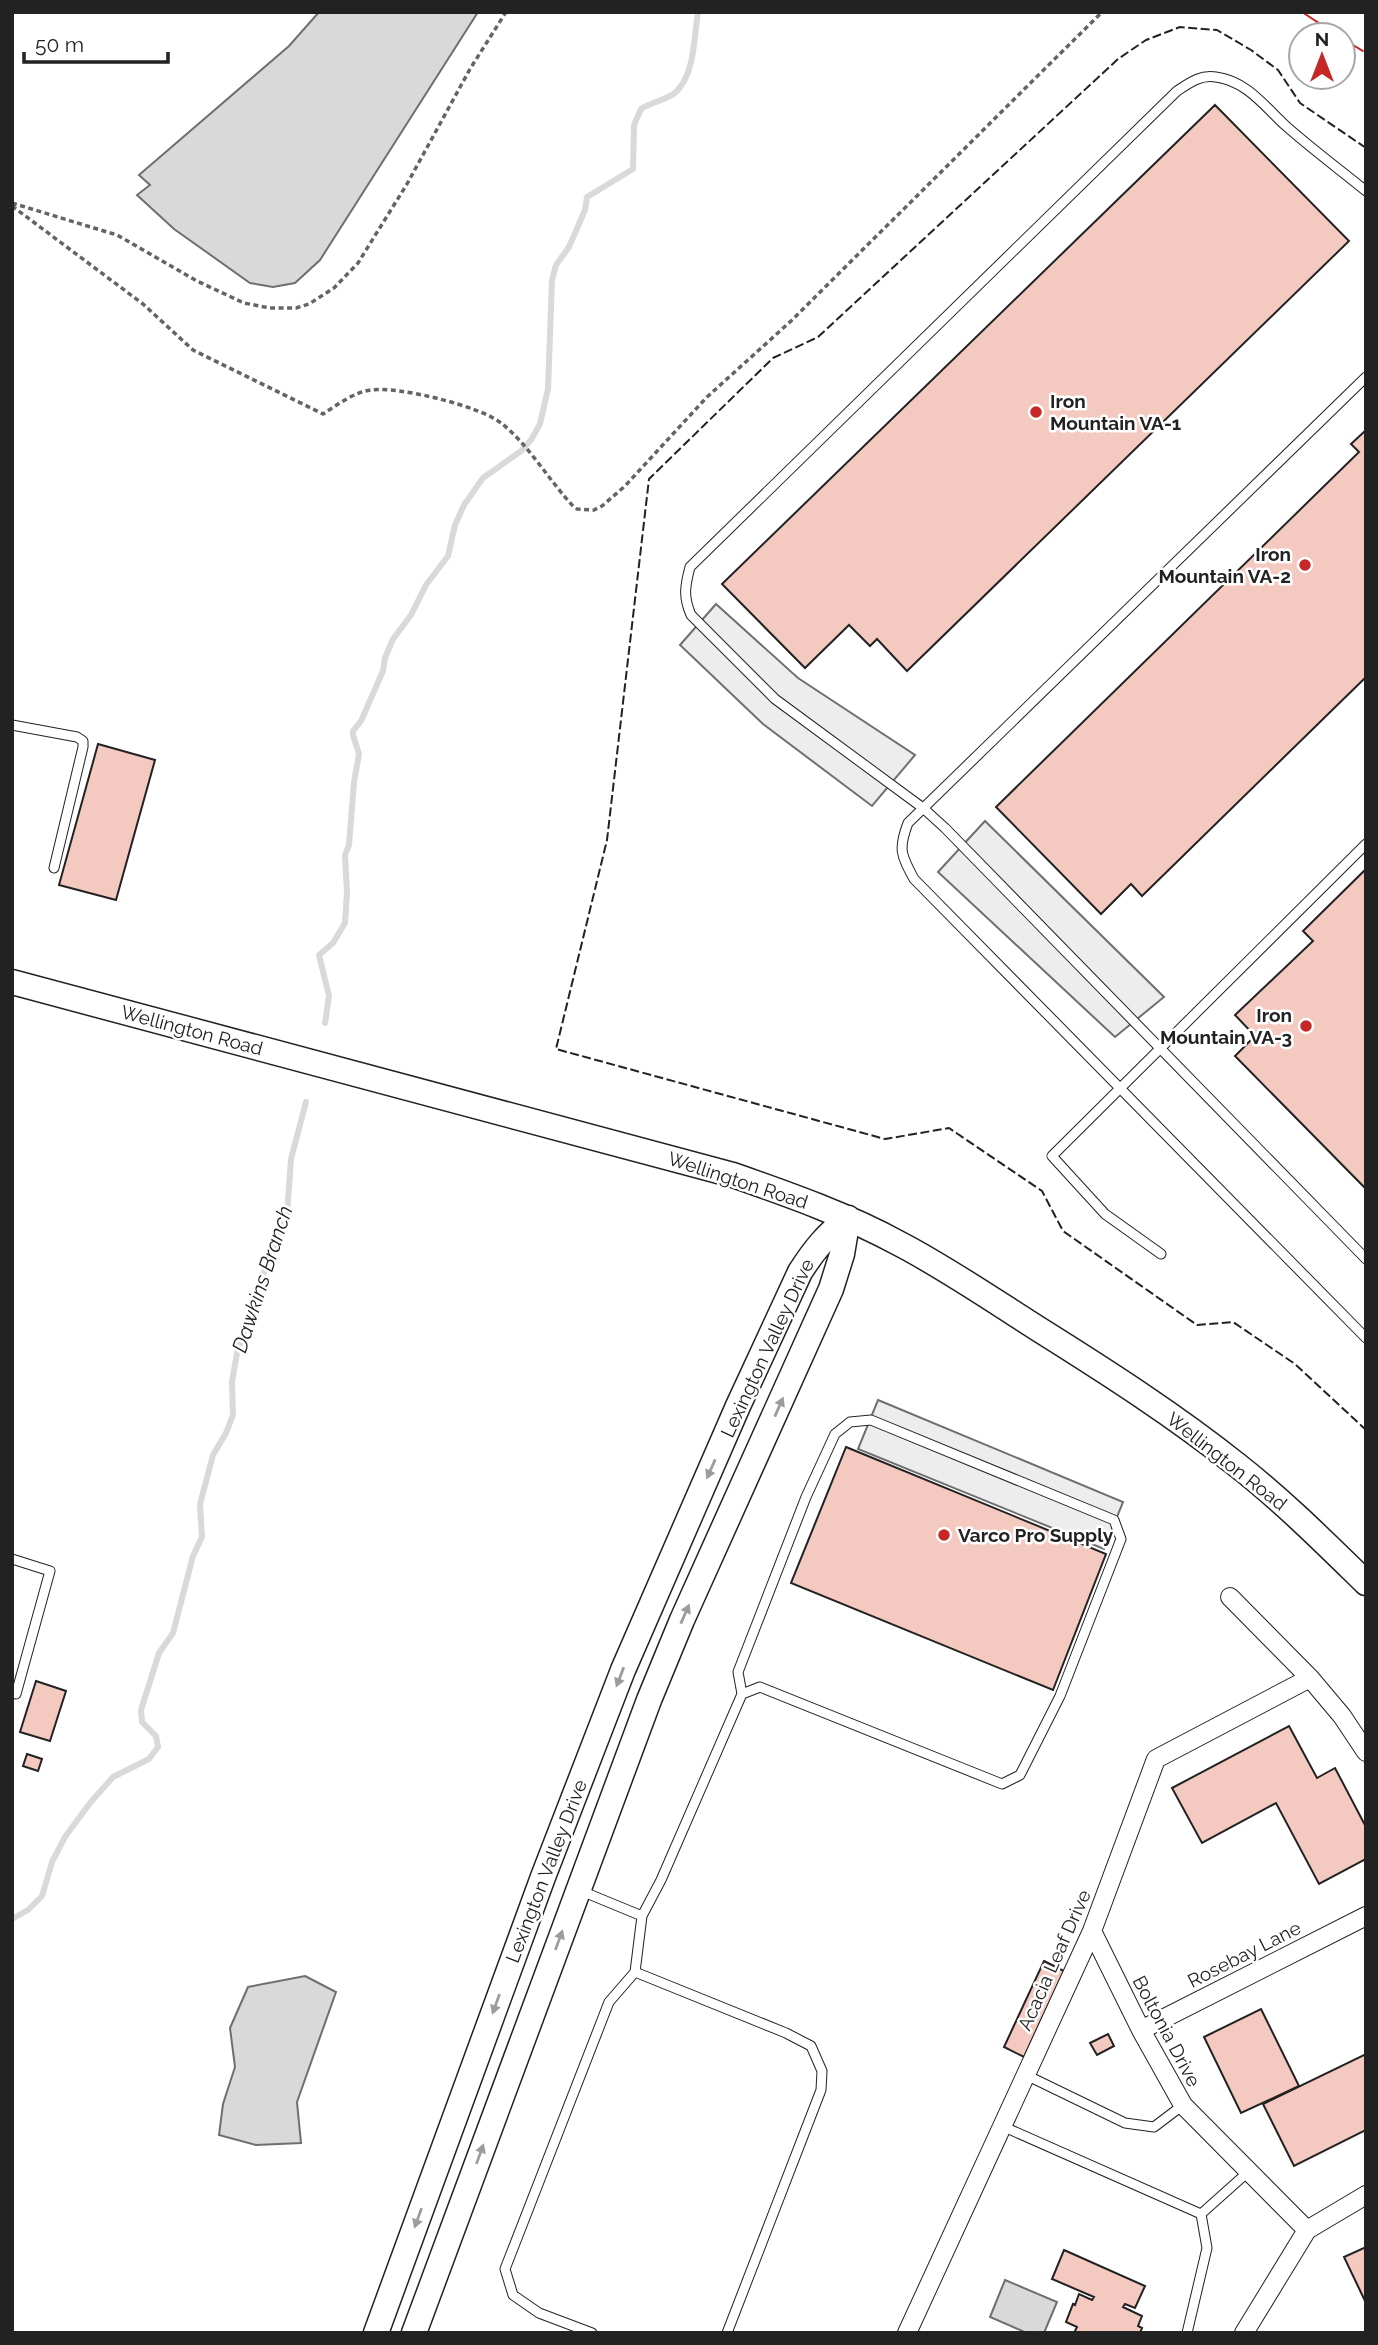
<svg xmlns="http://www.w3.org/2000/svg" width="1378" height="2345" font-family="Raleway,sans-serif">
<rect width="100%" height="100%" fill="#fff"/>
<path fill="#ededed" stroke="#6f6f6f" stroke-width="2" d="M 716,604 L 798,678 L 915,755 L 872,806 L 763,724 L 680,645 Z
M 985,821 L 1164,997 L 1115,1037 L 938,872 Z
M 878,1400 L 1123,1502 L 1104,1549 L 858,1449 Z"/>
<path fill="#d9d9d9" stroke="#6f6f6f" stroke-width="2" d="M 319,12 L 478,12 L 320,260 L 295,283 L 273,287 L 250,283 L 174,229 L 137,195 L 150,185 L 139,175 L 289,46 Z
M 305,1976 L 336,1992 L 297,2102 L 301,2143 L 256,2145 L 219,2135 L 223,2104 L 235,2067 L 230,2028 L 248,1987 Z
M 1005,2280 L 1057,2302 L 1044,2333 L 1027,2333 L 990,2317 Z"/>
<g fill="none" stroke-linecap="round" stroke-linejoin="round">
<path stroke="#d9d9d9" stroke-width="6" d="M 325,1023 L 329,996 L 319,955 L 333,943 L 345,923 L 347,892 L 345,855 L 349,845 L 354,782 L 359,754 L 353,735 L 353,731 L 361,721 L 383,671 L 385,658 L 393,639 L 411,615 L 426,585 L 448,556 L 455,525 L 464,505 L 483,478 L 521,451 L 531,440 L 540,424 L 548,389 L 552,280 L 556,265 L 569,247 L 585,210 L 587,197 L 633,169 L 634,125 L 641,109 C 651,102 667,100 676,92 C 695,74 694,36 698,12
M 12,1919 L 28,1910 L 42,1896 L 52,1862 L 65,1837 L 90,1803 L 113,1777 L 149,1759 L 158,1747 L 156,1736 L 142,1722 L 141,1710 L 159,1653 L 173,1633 L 193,1556 L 202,1537 L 200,1504 L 213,1455 L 226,1433 L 233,1415 L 232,1382 L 237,1353 L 264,1272 L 287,1215 L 291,1159 L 306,1102"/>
</g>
<path fill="#f3c9c0" stroke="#222" stroke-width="2" d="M 1215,105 L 1349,241 L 907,671 L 877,639 L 870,646 L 849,625 L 805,668 L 722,584 Z
M 1366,430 L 1366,677 L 1142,896 L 1131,884 L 1101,914 L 996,807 L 1359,452 L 1351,444 Z
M 98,744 L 155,760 L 116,900 L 59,885 Z
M 1366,869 L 1366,1189 L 1235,1056 L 1255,1036 L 1235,1015 L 1313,941 L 1303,931 Z
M 846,1447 L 1106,1554 L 1053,1690 L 791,1583 Z
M 36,1681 L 66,1691 L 50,1741 L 20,1732 Z
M 1289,1726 L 1317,1778 L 1335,1768 L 1366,1827 L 1366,1859 L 1319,1884 L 1276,1803 L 1202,1843 L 1172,1788 Z
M 27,1754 L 42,1759 L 38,1771 L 23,1766 Z
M 1044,1961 L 1064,1971 L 1024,2057 L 1004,2047 Z
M 1261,2009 L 1299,2086 L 1241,2113 L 1204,2037 Z
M 1108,2034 L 1114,2046 L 1097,2055 L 1090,2043 Z
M 1366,2054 L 1366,2130 L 1294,2166 L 1263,2104 Z
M 1366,2247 L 1366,2303 L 1344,2257 Z
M 1064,2250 L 1145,2286 L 1135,2308 L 1125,2304 L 1123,2307 L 1142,2316 L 1138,2326 L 1142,2328 L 1140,2333 L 1074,2333 L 1077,2327 L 1066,2322 L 1073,2304 L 1075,2305 L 1079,2294 L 1092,2300 L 1094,2297 L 1052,2279 Z"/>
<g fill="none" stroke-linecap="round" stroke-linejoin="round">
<defs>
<path id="lane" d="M 1366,191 C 1339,169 1312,149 1286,126 C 1265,107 1247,81 1216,77 C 1201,74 1189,83 1177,91 L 690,567 C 685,586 683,597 691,615 L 775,699 L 923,808 L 945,828 L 1366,1259
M 1366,377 L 908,823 C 898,849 901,855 914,879 L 1366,1338
M 12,725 L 77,737 L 83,741 L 83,747 L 54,868
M 1161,1254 L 1105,1214 L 1052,1156 L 1366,844
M 12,1559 L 50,1571 L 16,1694 L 12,1693
M 579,1890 L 642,1916 L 661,1880 L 742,1694 L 738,1672 L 806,1497 L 835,1434 L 850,1422 L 871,1420 L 1114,1520 L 1121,1539 L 1060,1696 L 1020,1775 L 1002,1784 L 760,1687 L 742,1694
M 635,1972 L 786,2033 L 811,2046 L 822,2071 L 821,2090 L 727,2333
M 1026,2075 L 1125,2123 L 1154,2127 L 1183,2105
M 1002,2126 L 1201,2214
M 592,2333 L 539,2313 L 513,2295 L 505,2269 L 609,2002 L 635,1972 L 642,1916
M 1187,2333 L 1207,2248 L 1201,2214 L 1248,2172"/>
<path id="street" d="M 1230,1597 L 1310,1678 L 1342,1716 L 1366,1752
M 1092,1931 L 1141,2030 L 1183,2105 L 1307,2230
M 1141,2030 L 1366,1916
M 907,2333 L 1092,1931 L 1156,1759 L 1310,1678
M 1244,2333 L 1307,2230 L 1366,2195"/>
<path id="secondary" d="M 12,982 L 733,1175 C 790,1195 847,1215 900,1244 C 948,1269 994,1301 1040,1330 C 1107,1372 1174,1415 1237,1465 C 1283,1501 1324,1542 1366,1583
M 376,2333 L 543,1877 L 623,1670 L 738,1406 L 800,1272 C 814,1250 827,1234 848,1218
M 414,2333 L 649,1700 L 682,1620 L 831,1289 L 842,1254 L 848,1218"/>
</defs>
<use href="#lane" stroke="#222" stroke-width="11"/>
<use href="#street" stroke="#222" stroke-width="20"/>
<use href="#secondary" stroke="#222" stroke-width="27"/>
<path stroke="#646464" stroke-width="3.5" stroke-dasharray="5 3.5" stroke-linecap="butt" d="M 12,203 L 117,235 L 197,281 L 244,303 L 270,308 L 296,308 L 309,304 L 334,288 L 358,263 L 407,184 L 470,69 L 506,12
M 12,206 L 143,304 L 193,350 L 323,414 C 337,405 354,392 371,390 C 398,386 480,406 501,423 C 527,443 549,480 572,505 L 577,509 L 594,510 L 602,506 L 625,486 L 707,397 L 791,321 L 1102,12"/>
<use href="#lane" stroke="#fff" stroke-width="9"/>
<use href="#street" stroke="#fff" stroke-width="18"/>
<use href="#secondary" stroke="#fff" stroke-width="24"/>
<path stroke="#222" stroke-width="2" stroke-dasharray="9 3.5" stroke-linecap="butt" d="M 1366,148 L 1300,103 L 1278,70 L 1251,50 L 1217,30 L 1180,27 L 1146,40 L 1118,59 L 818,337 L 773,358 L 649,479 L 607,840 L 556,1049 L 885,1139 L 949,1128 L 1042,1191 L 1063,1231 L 1197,1325 L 1233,1322 L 1295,1364 L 1366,1430"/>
<path stroke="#c62828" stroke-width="2" stroke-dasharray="24 5 3.5 5" stroke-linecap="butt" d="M 1302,12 L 1337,35
M 1343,39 L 1366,53"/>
</g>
<defs><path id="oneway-solid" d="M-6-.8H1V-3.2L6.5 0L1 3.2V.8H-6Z" transform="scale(1.75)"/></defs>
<g fill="#9c9c9c">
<use href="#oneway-solid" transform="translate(779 1407) rotate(-66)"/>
<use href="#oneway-solid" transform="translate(711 1469) rotate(114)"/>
<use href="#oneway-solid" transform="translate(685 1614) rotate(-66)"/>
<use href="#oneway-solid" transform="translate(620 1677) rotate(111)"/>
<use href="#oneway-solid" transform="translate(559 1940) rotate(-70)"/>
<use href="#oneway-solid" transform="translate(496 2004) rotate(110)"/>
<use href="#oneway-solid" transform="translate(480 2154) rotate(-70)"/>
<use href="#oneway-solid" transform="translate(418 2218) rotate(110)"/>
</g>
<g fill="#c62828" stroke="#fff" stroke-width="2.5">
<circle cx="1036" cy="412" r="7"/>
<circle cx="1305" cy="565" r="7"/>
<circle cx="1306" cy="1026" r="7"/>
<circle cx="944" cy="1535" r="7"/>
</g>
<g text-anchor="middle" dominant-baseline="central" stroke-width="5" stroke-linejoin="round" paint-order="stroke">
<g font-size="19" font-weight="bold" fill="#222" stroke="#fff" text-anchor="start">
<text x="1050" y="401">Iron<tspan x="1050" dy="22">Mountain VA-1</tspan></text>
<text x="1291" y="554" text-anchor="end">Iron<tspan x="1291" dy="22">Mountain VA-2</tspan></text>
<text x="1292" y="1015" text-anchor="end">Iron<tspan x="1292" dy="22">Mountain VA-3</tspan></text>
<text x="958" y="1535">Varco Pro Supply</text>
</g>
<g font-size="19" fill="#222" stroke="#fff">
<text transform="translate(192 1030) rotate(15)">Wellington Road</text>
<text transform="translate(738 1180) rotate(18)">Wellington Road</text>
<text transform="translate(767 1348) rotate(-65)">Lexington Valley Drive</text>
<text transform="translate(1227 1461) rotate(38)">Wellington Road</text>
<text transform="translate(546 1871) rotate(-69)">Lexington Valley Drive</text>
<text transform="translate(1244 1954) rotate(-27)">Rosebay Lane</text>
<text transform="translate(1054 1960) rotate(-66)">Acacia Leaf Drive</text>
<text transform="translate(1167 2031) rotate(62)">Boltonia Drive</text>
</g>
<g font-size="21" font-style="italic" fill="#222" stroke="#fff">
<text transform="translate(262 1279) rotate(-72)">Dawkins Branch</text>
</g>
</g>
<rect width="1378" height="2345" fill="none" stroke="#222222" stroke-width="28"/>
<g transform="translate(1322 56)"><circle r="33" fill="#ffffff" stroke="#a7a7a7" stroke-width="2"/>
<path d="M0-5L12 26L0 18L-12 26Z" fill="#c62828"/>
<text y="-10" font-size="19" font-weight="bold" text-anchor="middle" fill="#222222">N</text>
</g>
<path d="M24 52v10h144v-10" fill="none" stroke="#222222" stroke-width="3.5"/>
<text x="35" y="52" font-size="21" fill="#222222" stroke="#ffffff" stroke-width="5" paint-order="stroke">50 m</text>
</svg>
